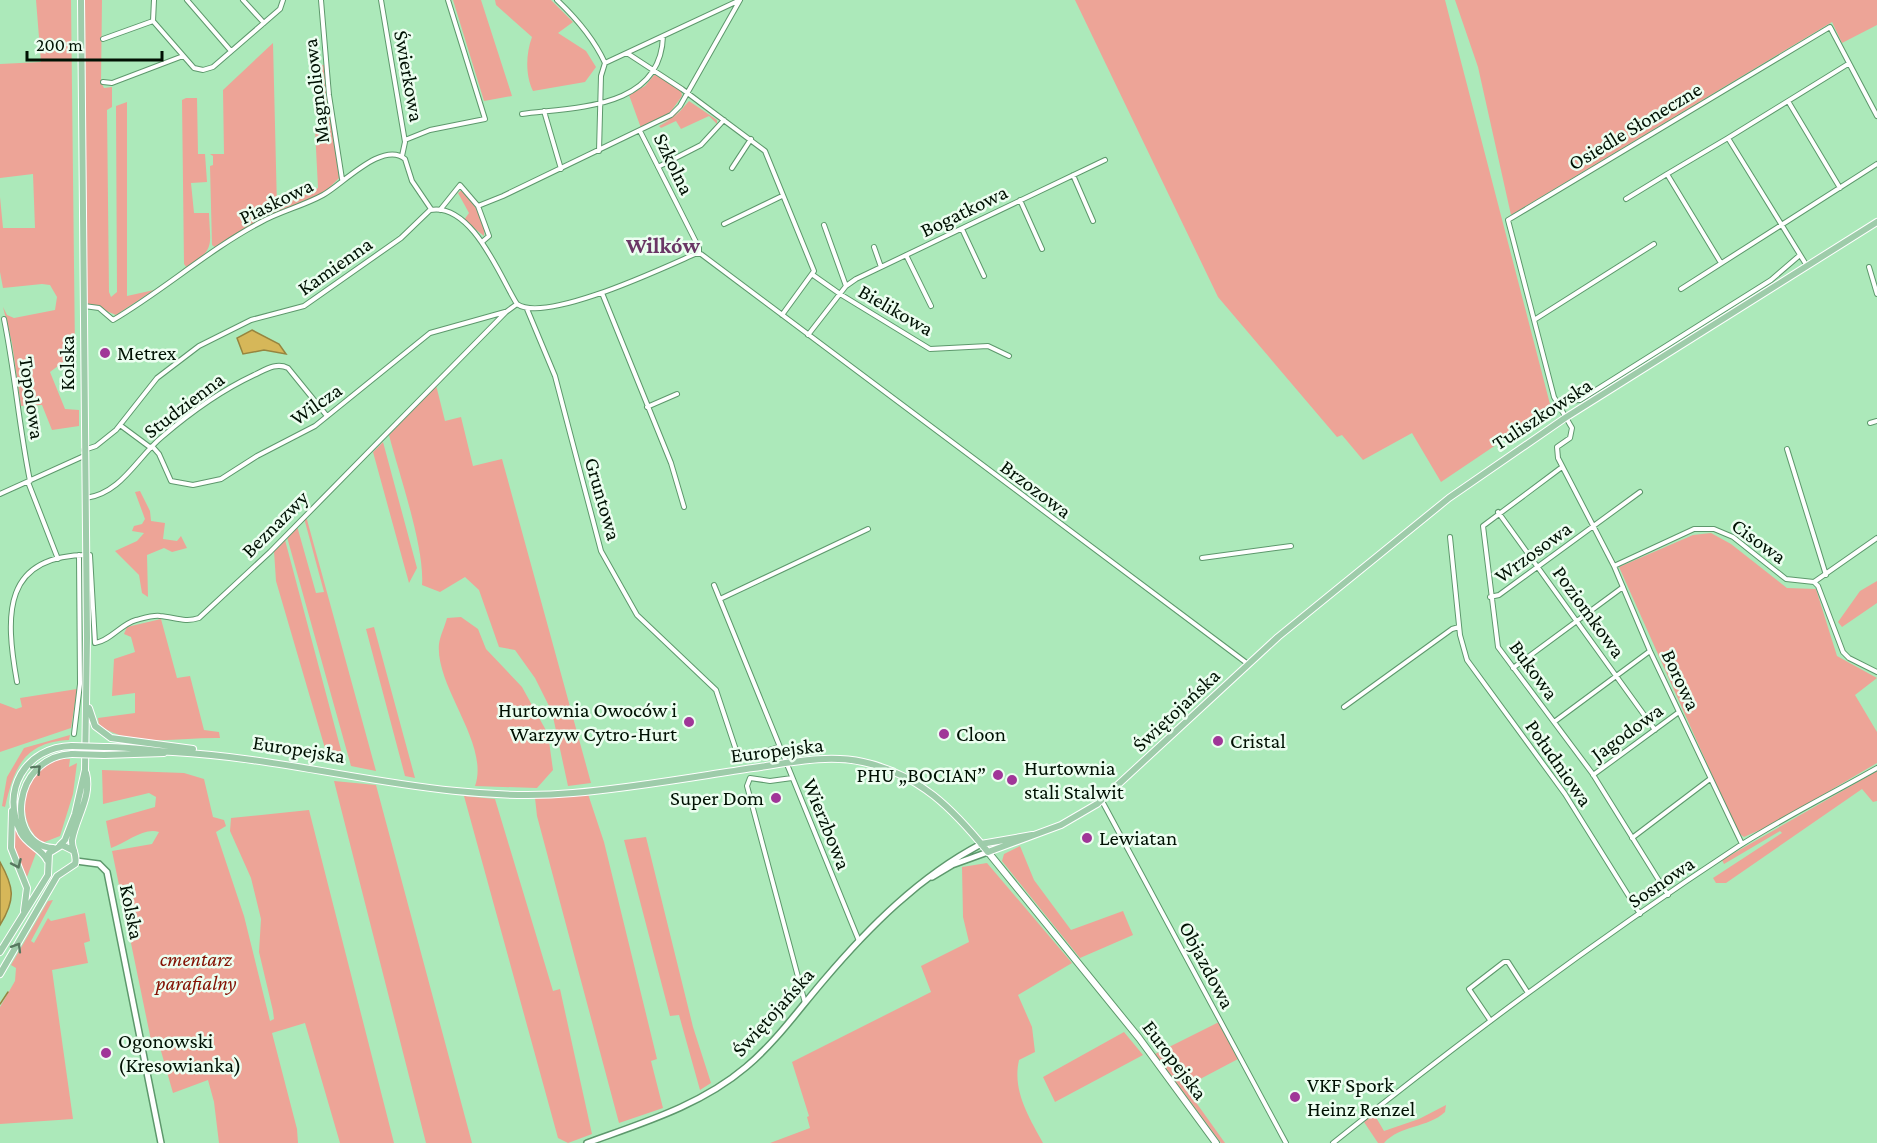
<svg xmlns="http://www.w3.org/2000/svg" width="1877" height="1143" font-family="'Crimson Pro',serif">
<rect width="100%" height="100%" fill="#ace9ba"/>
<path fill="#eda497" d="M 36,0 L 71,0 L 75,353 L 50,372 L 65,409 L 79,410 L 79,426 L 52,430 L 42,405 L 21,406 L 12,343 L 3,307 L 7,315 L 14,318 L 55,310 L 57,297 L 50,285 L 42,284 L 3,288 L 0,272 L 0,197 L 3,228 L 35,228 L 33,174 L 0,178 L 0,64 L 41,62 Z
M 85,0 L 102,0 L 101,82 L 104,88 L 112,87 L 112,107 L 107,110 L 109,292 L 111,297 L 117,292 L 116,106 L 127,102 L 127,296 L 154,290 L 116,315 L 87,303 Z
M 453,0 L 481,0 L 512,96 L 484,101 Z
M 495,0 L 551,0 L 573,22 L 558,33 L 586,51 L 596,67 L 585,82 L 533,91 C 525,75 526,53 532,37 L 496,5 Z
M 1075,0 L 1445,0 L 1551,408 L 1441,482 L 1412,433 L 1363,460 L 1342,435 L 1337,437 L 1218,297 Z
M 1455,0 L 1877,0 L 1877,25 L 1842,43 L 1832,22 L 1511,215 L 1478,67 Z
M 273,43 L 277,208 L 318,188 L 315,129 L 328,127 L 319,74 L 322,65 L 324,65 L 339,178 L 323,194 L 267,217 L 216,248 L 212,245 L 210,166 L 213,165 L 213,156 L 210,154 L 224,154 L 223,90 Z
M 655,74 L 681,90 L 682,96 L 669,114 L 641,128 L 629,95 L 645,86 Z
M 186,98 L 197,98 L 198,154 L 205,154 L 207,182 L 191,183 L 194,213 L 209,213 C 210,246 216,248 187,268 L 184,264 L 182,100 Z
M 689,101 L 717,120 L 717,124 L 709,116 L 681,129 L 676,121 L 661,128 L 659,126 L 670,120 L 659,124 L 680,110 L 674,118 Z
M 462,190 C 473,202 486,219 484,236 L 464,220 L 469,213 L 458,193 Z
M 436,385 L 445,421 L 461,417 L 473,466 L 502,459 L 591,783 L 568,786 L 552,712 L 535,678 L 515,650 L 499,647 L 479,590 L 465,577 L 440,592 L 422,585 C 425,548 399,474 389,435 Z
M 383,442 L 417,568 L 409,583 L 373,452 Z
M 140,491 L 150,511 L 151,521 L 165,523 L 163,539 L 177,541 L 181,536 L 187,548 L 172,552 L 164,548 L 147,555 L 148,597 L 142,593 L 139,575 L 115,551 L 137,541 L 144,533 L 132,531 L 134,526 L 142,524 L 145,519 L 135,492 Z
M 306,516 L 376,771 L 351,766 L 287,537 L 297,526 L 316,593 L 324,592 L 304,518 Z
M 1711,533 L 1731,544 L 1787,588 L 1816,589 L 1837,656 L 1877,678 L 1855,695 L 1877,732 L 1877,763 L 1773,824 L 1744,837 L 1738,833 L 1619,567 L 1693,535 Z
M 285,540 L 345,765 L 329,762 L 276,581 L 274,551 Z
M 1877,581 L 1877,603 L 1842,627 L 1838,622 L 1860,591 Z
M 461,617 L 478,629 L 486,649 L 522,687 L 548,734 L 553,770 L 537,788 L 475,786 C 490,744 435,687 439,644 C 440,636 445,626 447,618 Z
M 161,619 L 177,678 L 190,676 L 204,730 L 219,732 L 220,738 C 181,737 133,749 99,725 L 98,718 L 135,713 L 135,693 L 112,696 L 114,659 L 135,652 L 131,637 L 124,634 L 127,627 Z
M 374,627 L 415,778 L 405,776 L 366,629 Z
M 77,689 L 71,728 L 0,752 L 0,703 L 16,709 L 22,707 L 20,698 Z
M 70,735 L 69,740 C 24,742 14,768 5,807 L 2,806 L 7,777 L 24,748 Z
M 58,759 L 70,759 L 69,767 L 77,763 L 73,794 L 60,836 L 42,843 C 13,819 22,772 58,759 Z
M 102,770 L 184,773 L 204,779 L 213,817 L 224,820 L 226,826 L 216,832 L 244,916 L 270,1021 L 274,1019 L 273,1011 L 259,952 L 261,919 L 251,878 L 230,831 L 231,818 L 309,810 L 394,1143 L 340,1143 L 305,1023 L 272,1033 L 297,1129 L 298,1143 L 219,1143 L 214,1102 L 208,1080 L 173,1093 L 159,1044 L 152,1045 L 112,851 L 152,844 L 159,832 C 144,827 126,843 111,848 L 106,821 L 155,807 L 156,797 L 149,793 L 103,804 Z
M 1877,771 L 1877,801 L 1873,802 L 1862,789 L 1726,883 L 1716,883 L 1713,878 L 1782,833 L 1780,831 L 1724,864 L 1722,860 Z
M 334,781 L 376,785 L 472,1143 L 426,1143 Z
M 588,794 L 604,842 L 657,1059 L 651,1061 L 663,1108 L 619,1123 L 537,816 L 535,798 Z
M 464,796 L 495,799 L 553,991 L 560,989 L 592,1134 L 568,1143 L 558,1138 Z
M 14,823 L 18,835 L 36,853 L 27,877 L 13,846 Z
M 646,837 L 693,1027 L 711,1083 L 700,1090 L 679,1015 L 670,1016 L 624,840 Z
M 1020,846 L 1034,880 L 1071,930 L 1123,911 L 1133,935 L 1080,958 L 1002,861 L 1004,854 Z
M 987,863 L 1072,963 L 1018,995 L 1032,1027 L 1035,1052 L 1019,1060 C 1012,1091 1029,1117 1043,1143 L 770,1143 L 810,1128 L 807,1117 L 809,1116 L 792,1062 L 931,992 L 921,966 L 969,942 L 963,917 L 962,867 Z
M 53,900 L 31,941 L 34,943 L 48,918 L 51,921 L 85,913 L 90,941 L 84,943 L 88,963 L 52,970 L 73,1119 L 0,1124 L 0,1007 L 15,981 L 16,968 L 11,965 L 48,901 Z
M 1219,1022 L 1238,1059 L 1185,1087 L 1225,1143 L 1221,1143 L 1155,1054 Z
M 1124,1032 L 1143,1055 L 1055,1102 L 1043,1077 Z
M 1446,1105 L 1445,1112 C 1428,1128 1400,1125 1384,1143 L 1378,1143 L 1364,1122 L 1374,1114 L 1384,1131 L 1419,1119 Z"/>
<path fill="#d6b759" stroke="#96853f" stroke-width="1.5" d="M 252,330 L 279,344 L 286,354 L 264,350 L 243,354 L 237,338 Z
M 0,862 C 14,887 16,899 0,925 Z"/>
<g fill="none" stroke-linecap="round" stroke-linejoin="round">
<path stroke="#96853f" stroke-width="1.5" d="M 0,1004 L 8,992"/>
<defs>
<path id="minor" d="M 154,0 L 153,21 L 194,68 L 203,70 L 213,67 L 280,9 L 283,0
M 187,0 L 231,51
M 243,0 L 264,23
M 321,0 L 329,95 L 342,179
M 381,0 L 405,142 L 402,156
M 557,0 C 576,18 594,39 605,63 L 740,0
M 103,39 L 153,21
M 627,53 L 682,89 L 765,151 L 814,271 L 782,315
M 103,82 L 112,83 L 183,56
M 1788,101 L 1840,188
M 544,111 L 561,169
M 522,114 C 576,107 661,109 663,36
M 640,131 L 699,248 L 699,253
M 405,140 L 430,130 L 485,119 L 448,0
M 599,151 L 601,76 L 605,63
M 658,167 L 701,145 L 724,120
M 732,168 L 751,139
M 1667,174 L 1728,138
M 1073,175 L 1093,221
M 1626,199 L 1667,174 L 1721,263
M 1020,200 L 1042,249
M 478,206 L 489,236 L 482,242
M 440,210 L 460,185 L 478,206 L 503,196 L 671,115 L 680,106 L 740,0
M 724,224 L 782,196
M 824,225 L 846,286
M 962,229 L 984,276
M 874,247 L 881,267
M 906,255 L 931,306
M 1807,266 L 1728,138 L 1848,64
M 1869,267 L 1877,294
M 813,275 L 840,294 L 930,349 L 988,346 L 1009,356
M 1681,289 L 1877,164
M 602,293 L 671,463 L 684,507
M 517,304 C 545,324 663,268 695,254 L 701,254 L 1248,664
M 84,306 L 99,308 L 113,320 C 164,290 208,250 261,222 C 281,211 303,206 323,195 C 342,185 383,140 405,159 L 412,181 L 431,209
M 527,309 L 555,376 L 601,551 L 637,615 L 716,690 L 739,759 L 779,747
M 4,319 C 15,373 19,427 30,481
M 1534,320 L 1654,244
M 808,335 L 846,286 L 856,279 L 1105,160
M 1556,402 L 1580,400 L 1771,280 L 1800,255
M 647,407 L 677,394
M 1870,423 L 1877,421
M 120,425 L 151,448
M 152,446 L 159,454 L 171,481 L 193,485 L 221,479 L 257,456 L 315,426 L 430,333 L 505,312
M 1787,449 L 1826,575
M 84,450 L 96,446 L 116,430 L 157,378 L 199,346 L 251,320 L 304,306 L 401,238 L 430,210 C 472,202 500,277 517,304
M 1562,467 L 1483,526 L 1498,647 L 1592,773 L 1668,895
M 28,482 L 58,559
M 0,494 L 84,456
M 86,498 C 122,493 137,457 163,436 C 191,412 220,391 254,375 C 265,370 276,362 288,368 L 327,416
M 1498,512 L 1655,730
M 1450,537 L 1460,635 L 1467,660 L 1565,794 L 1640,914
M 1202,558 L 1291,546
M 1614,566 L 1694,529 L 1714,529 L 1733,537 L 1786,579 L 1814,582 L 1818,586 L 1843,652 L 1849,658 L 1877,672
M 1814,582 L 1877,538
M 714,585 L 859,941
M 1490,597 L 1499,595 L 1640,492
M 720,599 L 868,529
M 1513,668 L 1623,587
M 17,682 C 5,615 2,554 90,555 L 95,643 C 110,641 121,624 136,620 C 144,618 153,615 160,616 C 174,617 185,623 199,618 L 270,552 L 506,312 L 517,304
M 1344,707 L 1452,629 L 1459,627
M 1554,722 L 1650,651
M 74,734 L 80,684 L 79,555
M 1593,775 L 1679,712
M 792,778 L 770,781 L 750,778 L 747,786 L 805,1003
M 1102,801 L 1286,1143
M 1632,838 L 1710,779
M 1742,844 L 1650,651 L 1614,566 L 1558,458 L 1557,447 L 1570,438 L 1572,428 L 1554,397 L 1508,220 L 1830,27 L 1877,116
M 1490,1020 L 1469,989 L 1504,962 L 1508,962 L 1528,993
M 1333,1143 C 1464,1038 1599,938 1739,846 C 1783,818 1831,794 1877,768"/>
<path id="tertiary" d="M 76,861 L 99,864 L 107,872 L 161,1143
M 932,877 L 952,865 L 988,852
M 587,1143 C 642,1123 700,1106 746,1067 C 776,1042 799,1009 824,980 C 869,927 920,876 981,844"/>
<path id="secondary" d="M 988,852 L 1139,1038 L 1216,1143"/>
<path id="primary" d="M 89,708 L 95,726 L 111,738 L 193,749
M 104,747 C 128,746 150,751 173,752 C 307,759 439,805 573,793 C 633,788 693,777 753,768 C 789,763 827,754 863,762 C 919,774 953,809 988,852 L 1061,825 L 1097,804 L 1278,637 L 1449,498 L 1565,418 L 1877,222
M 104,755 L 164,753
M 12,811 L 11,848 L 27,888 L 24,911
M 981,844 L 1032,835
M 60,845 L 65,840 L 75,814 L 85,770 L 87,638 L 81,0
M 53,848 C 5,845 11,757 72,754
M 47,860 C 42,849 27,845 21,833 C 0,791 25,747 72,746
M 0,952 L 48,875 L 49,853 L 62,845 L 74,851
M 0,974 L 57,876 L 75,864 C 78,855 71,849 72,840 C 76,817 92,797 86,773"/>
</defs>
<use href="#minor" stroke="#5d986c" stroke-width="6"/>
<use href="#tertiary" stroke="#5d986c" stroke-width="8"/>
<use href="#secondary" stroke="#5d986c" stroke-width="8"/>
<use href="#primary" stroke="#fff" stroke-width="8"/>
<use href="#minor" stroke="#fff" stroke-width="4"/>
<use href="#tertiary" stroke="#fff" stroke-width="5"/>
<use href="#secondary" stroke="#fff" stroke-width="6"/>
<use href="#primary" stroke="#9eccaa" stroke-width="6"/>
<defs>
<path id="primary-bridge" d="M 72,746 L 104,747
M 72,754 L 104,755"/>
</defs>
<use href="#primary-bridge" stroke="#fff" stroke-width="8" stroke-linecap="butt"/>
<use href="#primary-bridge" stroke="#9eccaa" stroke-width="6"/>
</g>
<defs><path id="oneway-chevron" d="M-2-3.5L2.5 0L-2 3.5" fill="none" stroke-width="1.6" stroke-linecap="round" stroke-linejoin="round" transform="scale(1.5)"/></defs>
<g stroke="#57785f">
<use href="#oneway-chevron" transform="translate(37 769) rotate(-45)"/>
<use href="#oneway-chevron" transform="translate(17 864) rotate(66)"/>
<use href="#oneway-chevron" transform="translate(17 947) rotate(-59)"/>
</g>
<g fill="#a03698" stroke="#ecfef0" stroke-width="2">
<circle cx="105" cy="353" r="6"/>
<circle cx="689" cy="722" r="6"/>
<circle cx="944" cy="734" r="6"/>
<circle cx="1218" cy="741" r="6"/>
<circle cx="998" cy="775" r="6"/>
<circle cx="1012" cy="780" r="6"/>
<circle cx="776" cy="798" r="6"/>
<circle cx="1087" cy="838" r="6"/>
<circle cx="106" cy="1053" r="6"/>
<circle cx="1295" cy="1097" r="6"/>
</g>
<g text-anchor="middle" dominant-baseline="central" stroke-width="5" stroke-linejoin="round" paint-order="stroke">
<g font-size="21" fill="#001103" stroke="#ecfef0">
<text transform="translate(409 76) rotate(80)">Świerkowa</text>
<text transform="translate(316 91) rotate(-97)">Magnoliowa</text>
<text transform="translate(1635 126) rotate(-31)">Osiedle Słoneczne</text>
<text transform="translate(674 164) rotate(64)">Szkolna</text>
<text transform="translate(276 201) rotate(-26)">Piaskowa</text>
<text transform="translate(964 211) rotate(-26)">Bogatkowa</text>
<text transform="translate(335 266) rotate(-35)">Kamienna</text>
<text transform="translate(896 310) rotate(30)">Bielikowa</text>
<text transform="translate(67 363) rotate(-90)">Kolska</text>
<text transform="translate(32 398) rotate(82)">Topolowa</text>
<text transform="translate(316 404) rotate(-35)">Wilcza</text>
<text transform="translate(184 405) rotate(-37)">Studzienna</text>
<text transform="translate(1542 414) rotate(-33)">Tuliszkowska</text>
<text transform="translate(1036 489) rotate(37)">Brzozowa</text>
<text transform="translate(603 499) rotate(74)">Gruntowa</text>
<text transform="translate(275 524) rotate(-45)">Beznazwy</text>
<text transform="translate(1759 541) rotate(36)">Cisowa</text>
<text transform="translate(1533 552) rotate(-36)">Wrzosowa</text>
<text transform="translate(1589 612) rotate(54)">Poziomkowa</text>
<text transform="translate(1534 670) rotate(54)">Bukowa</text>
<text transform="translate(1681 680) rotate(65)">Borowa</text>
<text transform="translate(1176 710) rotate(-43)">Świętojańska</text>
<text transform="translate(1627 732) rotate(-36)">Jagodowa</text>
<text transform="translate(299 749) rotate(9)">Europejska</text>
<text transform="translate(777 750) rotate(-7)">Europejska</text>
<text transform="translate(1559 763) rotate(55)">Południowa</text>
<text transform="translate(827 824) rotate(68)">Wierzbowa</text>
<text transform="translate(1661 882) rotate(-34)">Sosnowa</text>
<text transform="translate(132 912) rotate(79)">Kolska</text>
<text transform="translate(1207 965) rotate(62)">Objazdowa</text>
<text transform="translate(773 1012) rotate(-48)">Świętojańska</text>
<text transform="translate(1175 1060) rotate(53)">Europejska</text>
</g>
<g font-size="21" fill="#001103" stroke="#ecfef0" text-anchor="start">
<text x="117" y="353">Metrex</text>
<text x="677" y="710" text-anchor="end">Hurtownia Owoców i<tspan x="677" dy="24">Warzyw Cytro-Hurt</tspan></text>
<text x="956" y="734">Cloon</text>
<text x="1230" y="741">Cristal</text>
<text x="1024" y="768">Hurtownia<tspan x="1024" dy="24">stali Stalwit</tspan></text>
<text x="986" y="775" text-anchor="end">PHU „BOCIAN”</text>
<text x="764" y="798" text-anchor="end">Super Dom</text>
<text x="1099" y="838">Lewiatan</text>
<text x="118" y="1041">Ogonowski<tspan x="118" dy="24">(Kresowianka)</tspan></text>
<text x="1307" y="1085">VKF Spork<tspan x="1307" dy="24">Heinz Renzel</tspan></text>
</g>
<g font-size="21" font-style="italic" fill="#831002" stroke="#ecfef0">
<text x="196" y="959">cmentarz<tspan x="196" dy="24">parafialny</tspan></text>
</g>
<g font-size="22" font-weight="bold" fill="#6a3665" stroke="#ecfef0">
<text x="663" y="245">Wilków</text>
</g>
</g>
<path d="M27 51v9h135v-9" fill="none" stroke="#001103" stroke-width="3"/>
<text x="36" y="51" font-size="18" fill="#001103" stroke="#ecfef0" stroke-width="4.5" paint-order="stroke">200 m</text>
</svg>
